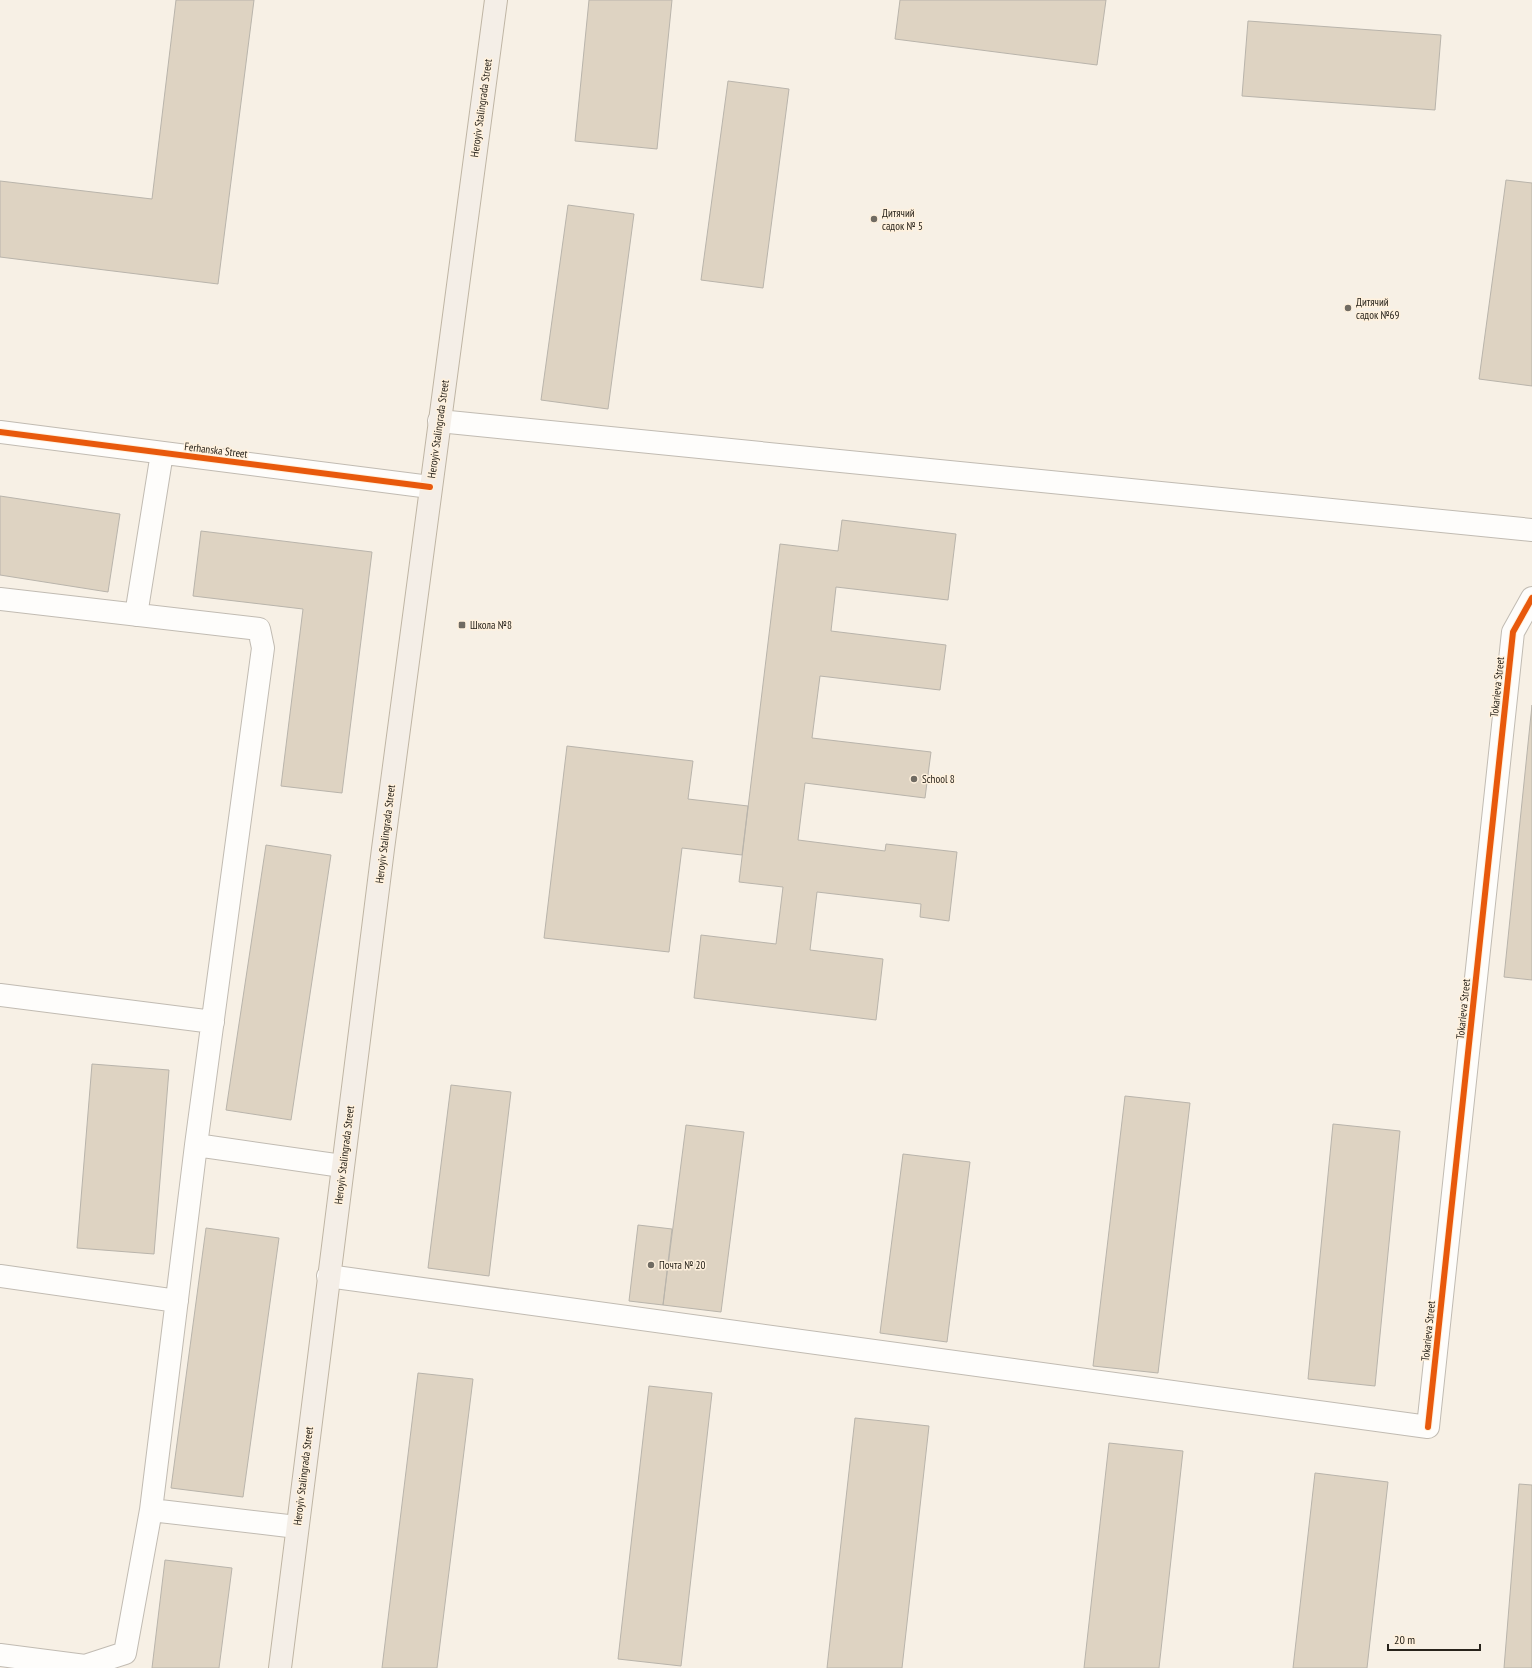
<svg xmlns="http://www.w3.org/2000/svg" width="1532" height="1668" font-family="'PT Sans Narrow',sans-serif">
<rect width="100%" height="100%" fill="#f7f0e5"/>
<path fill="#ded3c2" stroke="#b9b4ab" d="M 176,0 L 254,0 L 218,284 L 0,257 L 0,181 L 152,199 Z
M 589,0 L 672,0 L 657,149 L 575,141 Z
M 900,0 L 1106,0 L 1097,65 L 895,39 Z
M 1248,21 L 1441,35 L 1435,110 L 1242,96 Z
M 728,81 L 789,89 L 763,288 L 701,280 Z
M 1506,180 L 1532,183 L 1532,386 L 1479,379 Z
M 568,205 L 634,214 L 608,409 L 541,400 Z
M 0,496 L 120,514 L 108,592 L 0,575 Z
M 842,520 L 956,534 L 948,600 L 836,587 L 831,631 L 946,645 L 940,690 L 820,676 L 812,738 L 931,752 L 925,798 L 805,783 L 798,840 L 885,851 L 886,844 L 957,852 L 949,921 L 920,917 L 921,904 L 817,892 L 810,950 L 883,959 L 876,1020 L 694,998 L 701,935 L 776,944 L 783,887 L 739,882 L 780,544 L 838,551 Z
M 201,531 L 372,552 L 342,793 L 281,786 L 303,609 L 193,596 Z
M 1532,705 L 1532,980 L 1504,977 Z
M 567,746 L 693,761 L 688,799 L 748,806 L 742,855 L 682,848 L 669,952 L 544,938 Z
M 266,845 L 331,855 L 291,1120 L 226,1110 Z
M 92,1064 L 169,1070 L 154,1254 L 77,1248 Z
M 451,1085 L 511,1092 L 489,1276 L 428,1268 Z
M 1125,1096 L 1190,1103 L 1158,1373 L 1093,1366 Z
M 1333,1124 L 1400,1131 L 1375,1386 L 1308,1379 Z
M 686,1125 L 744,1132 L 721,1312 L 663,1305 Z
M 903,1154 L 970,1162 L 947,1342 L 880,1333 Z
M 638,1225 L 672,1229 L 663,1305 L 629,1301 Z
M 206,1228 L 279,1238 L 243,1497 L 171,1488 Z
M 418,1373 L 473,1379 L 437,1668 L 382,1668 Z
M 649,1386 L 712,1393 L 681,1666 L 618,1659 Z
M 855,1418 L 929,1426 L 902,1668 L 827,1668 Z
M 1109,1443 L 1183,1451 L 1159,1668 L 1084,1668 Z
M 1315,1473 L 1388,1482 L 1367,1668 L 1293,1668 Z
M 1519,1484 L 1532,1485 L 1532,1668 L 1504,1668 Z
M 165,1560 L 232,1568 L 219,1668 L 152,1668 Z"/>
<g fill="none" stroke-linecap="round" stroke-linejoin="round">
<defs>
<path id="minor" d="M 439,421 L 1532,530
M 0,432 L 430,487
M 0,599 L 259,629 L 263,648 L 196,1145 L 151,1510 L 125,1653 L 85,1666 L 0,1655
M 136,615 L 162,453
M 0,995 L 213,1022
M 196,1145 L 342,1166
M 0,1276 L 177,1301
M 328,1276 L 1428,1427 L 1513,632 L 1532,598
M 151,1510 L 297,1527"/>
<path id="major" d="M 280,1668 C 347,1111 421,556 496,0"/>
</defs>
<use href="#minor" stroke="#c1bbb2" stroke-width="24"/>
<use href="#major" stroke="#bfb5a4" stroke-width="24"/>
<use href="#minor" stroke="#fefdfb" stroke-width="22"/>
<use href="#major" stroke="#f4eee7" stroke-width="22"/>
<defs>
<path id="cycleway" d="M 0,432 L 430,487
M 1428,1427 L 1513,632 L 1532,598"/>
</defs>
<use href="#cycleway" stroke="#fff1dd" stroke-width="8"/>
<use href="#cycleway" stroke="#e8590c" stroke-width="6"/>
</g>
<g fill="#706b62" stroke="#fff1dd" stroke-width="1.5">
<circle cx="874" cy="219" r="4"/>
<circle cx="1348" cy="308" r="4"/>
<rect x="458" y="621" width="8" height="8" rx="2"/>
<circle cx="914" cy="779" r="4"/>
<circle cx="651" cy="1265" r="4"/>
</g>
<g text-anchor="middle" dominant-baseline="central" stroke-width="3" stroke-linejoin="round" paint-order="stroke">
<g font-size="11" fill="#28231b" stroke="#fff1dd">
<text transform="translate(481 108) rotate(-82)">Heroyiv Stalingrada Street</text>
<text transform="translate(438 429) rotate(-82)">Heroyiv Stalingrada Street</text>
<text transform="translate(216 450) rotate(7)">Ferhanska Street</text>
<text transform="translate(1497 687) rotate(-84)">Tokarieva Street</text>
<text transform="translate(385 834) rotate(-83)">Heroyiv Stalingrada Street</text>
<text transform="translate(1463 1009) rotate(-84)">Tokarieva Street</text>
<text transform="translate(344 1155) rotate(-83)">Heroyiv Stalingrada Street</text>
<text transform="translate(1428 1331) rotate(-84)">Tokarieva Street</text>
<text transform="translate(303 1476) rotate(-83)">Heroyiv Stalingrada Street</text>
</g>
<g font-size="11" fill="#28231b" stroke="#fff1dd" text-anchor="start">
<text x="882" y="213">Дитячий<tspan x="882" dy="13">садок № 5</tspan></text>
<text x="1356" y="302">Дитячий<tspan x="1356" dy="13">садок №69</tspan></text>
<text x="470" y="625">Школа №8</text>
<text x="922" y="779">School 8</text>
<text x="659" y="1265">Почта № 20</text>
</g>
</g>
<path d="M1388 1644v6h92v-6" fill="none" stroke="#28231b" stroke-width="2"/>
<text x="1394" y="1644" font-size="12" fill="#28231b" stroke="#fff1dd" stroke-width="3" paint-order="stroke">20 m</text>
</svg>
